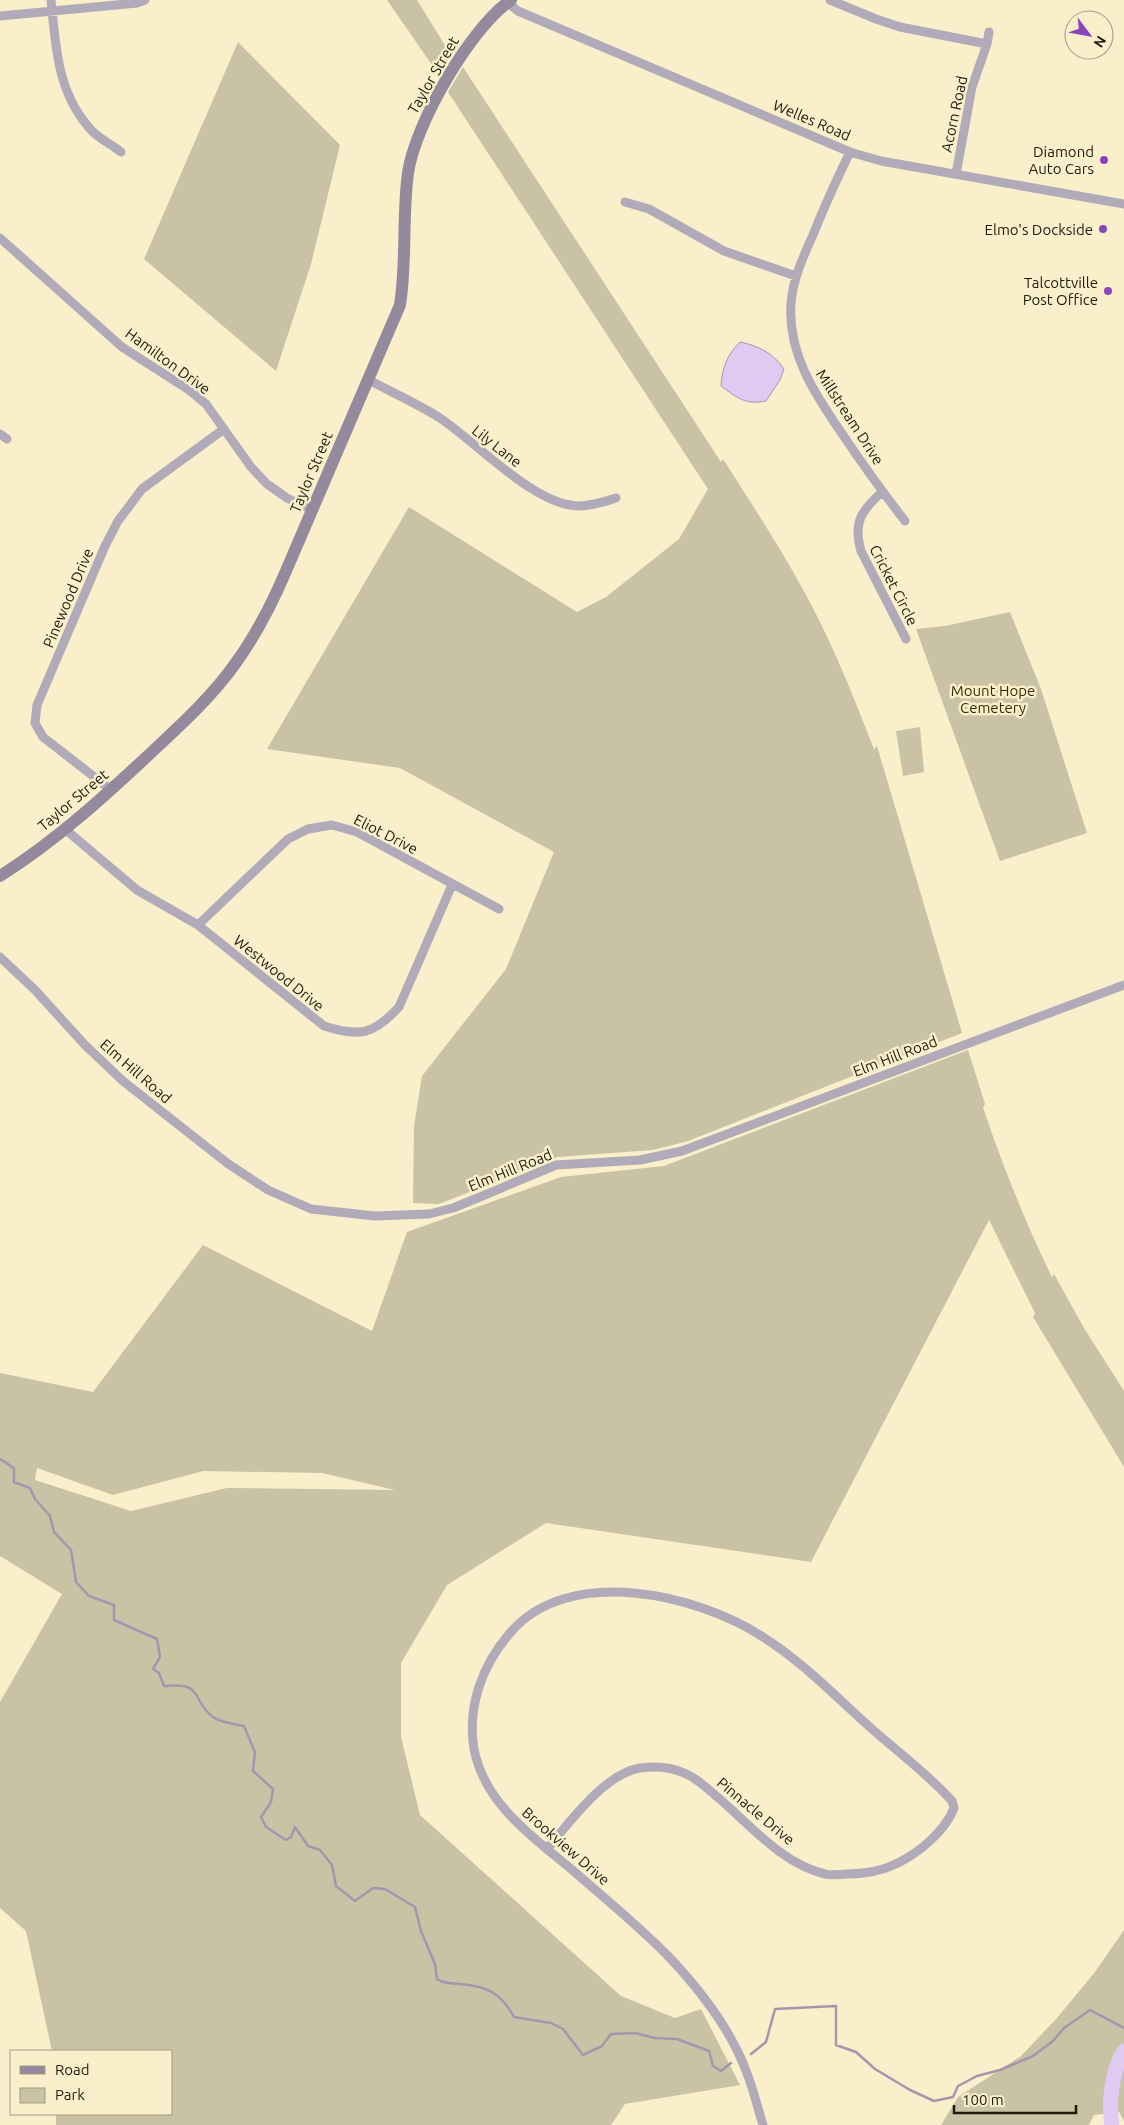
<svg xmlns="http://www.w3.org/2000/svg" width="1124" height="2125" font-family="Ubuntu,sans-serif">
<rect width="100%" height="100%" fill="#f9efcb"/>
<path fill="#cac2a5" fill-rule="evenodd" d="M 387,0 L 417,0 L 451,55 L 439,75 Z
M 238,42 L 340,145 L 311,264 L 276,371 L 144,259 Z
M 463,67 L 721,462 L 723,459 C 758,514 794,568 822,626 C 842,667 858,708 874,749 L 877,746 L 962,1033 L 688,1141 L 653,1150 L 558,1157 L 439,1204 L 413,1203 L 414,1126 L 422,1076 L 506,969 L 554,852 L 400,768 L 267,749 L 409,507 L 577,612 L 606,597 L 679,539 L 708,489 L 448,92 Z
M 1010,612 L 1041,689 L 1087,833 L 1000,861 L 916,629 L 945,626 Z
M 920,727 L 924,772 L 903,776 L 896,731 Z
M 968,1050 L 985,1104 L 983,1108 C 1003,1166 1025,1222 1052,1277 L 1054,1274 L 1084,1328 L 1124,1391 L 1124,1467 L 1033,1317 L 1035,1313 L 989,1220 L 811,1562 L 546,1523 L 447,1585 L 401,1663 L 401,1737 L 420,1815 L 621,1996 L 675,2018 L 701,2009 L 740,2085 L 625,2104 L 611,2125 L 56,2125 L 56,2114 L 171,2114 L 171,2051 L 52,2051 L 26,1931 L 0,1908 L 0,1702 L 62,1594 L 0,1556 L 0,1373 L 93,1392 L 203,1245 L 372,1331 L 407,1232 L 561,1177 L 664,1166 ZM 37,1468 L 113,1495 L 203,1471 L 322,1473 L 395,1490 L 227,1488 L 131,1511 L 35,1480 Z
M 1124,1930 L 1124,2121 L 1119,2112 L 1094,2115 L 1089,2125 L 941,2125 L 958,2097 L 1021,2056 L 1057,2018 L 1095,1972 Z"/>
<path fill="#dfcaf2" stroke="#a596ae" d="M 740,342 C 759,346 773,353 784,369 L 780,380 L 766,401 C 746,405 737,398 721,386 C 722,368 727,355 740,342 Z"/>
<g fill="none" stroke-linecap="round" stroke-linejoin="round">
<path stroke="#a596ae" stroke-width="2.5" d="M 0,1459 L 14,1468 L 14,1482 L 30,1488 L 35,1499 L 50,1516 L 54,1532 L 71,1550 L 76,1582 L 89,1596 L 114,1605 L 114,1620 L 157,1639 L 160,1657 L 153,1669 L 159,1673 L 164,1686 C 205,1682 190,1699 213,1717 C 221,1723 235,1724 244,1726 L 255,1752 L 253,1771 L 273,1789 L 271,1802 L 261,1817 L 266,1827 L 286,1840 L 291,1837 L 295,1827 L 308,1846 L 320,1850 L 332,1865 L 336,1886 L 355,1901 L 373,1888 L 385,1889 L 415,1907 L 421,1931 L 435,1964 L 437,1979 C 444,1984 451,1983 460,1984 C 487,1986 501,1993 514,2017 L 551,2023 L 563,2029 L 583,2055 L 602,2046 L 611,2034 L 635,2033 L 655,2038 L 677,2039 L 709,2051 L 713,2066 L 721,2071 L 731,2063
M 751,2054 L 766,2042 L 775,2009 L 836,2006 L 836,2045 L 856,2052 L 875,2069 L 910,2090 L 934,2101 L 953,2097 L 958,2086 L 977,2076 L 1000,2070 L 1033,2056 L 1053,2041 L 1064,2028 L 1090,2010 L 1124,2028"/>
<path stroke="#dfcaf2" stroke-width="15" d="M 1112,2125 C 1108,2103 1112,2070 1124,2051"/>
<path stroke="#b1aab8" stroke-width="9" d="M 51,0 C 56,48 57,93 92,131 C 100,139 112,145 121,152
M 830,0 L 876,19 L 900,27 L 987,44
M 507,2 L 518,11 L 850,152 L 881,161 L 1124,204
M 0,16 L 137,3 L 145,0
M 850,152 C 837,179 824,207 813,235 C 803,257 793,279 791,303 C 787,355 817,397 845,438 C 864,466 884,494 905,521
M 956,174 L 972,87 L 987,44 L 989,32
M 625,202 L 649,209 L 724,251 L 796,276
M 0,238 L 122,347 L 189,390 L 206,404 L 251,467 L 267,484 L 287,498 L 312,510
M 369,380 C 393,393 418,404 440,418 C 476,442 534,505 578,506 C 592,506 603,502 616,498
M 0,434 L 7,439
M 882,492 C 861,511 853,522 861,551 L 906,639
M 111,790 L 43,737 L 35,723 L 37,705 L 105,546 L 118,521 L 142,489 L 224,429
M 66,830 L 137,890 L 198,925 L 324,1026 C 360,1037 373,1035 399,1007 L 452,885
M 198,925 L 288,839 L 308,829 L 332,825 L 357,832 L 499,909
M 0,957 L 35,990 L 85,1045 L 123,1081 L 227,1163 L 268,1190 L 311,1209 L 375,1216 L 429,1214 L 453,1208 L 480,1197 L 556,1165 L 640,1160 L 682,1151 L 1124,985
M 547,1849 C 569,1823 604,1774 640,1768 C 654,1766 671,1767 684,1773 C 695,1777 706,1787 715,1795 C 748,1822 781,1864 825,1874 C 832,1876 840,1874 847,1874 C 866,1874 882,1871 898,1863 C 920,1852 945,1831 954,1808 L 952,1801 C 929,1775 898,1752 872,1729 C 837,1698 803,1662 763,1637 C 697,1594 568,1564 510,1633 C 482,1665 467,1707 474,1749 C 485,1806 536,1839 577,1874 C 608,1901 641,1928 670,1958 C 701,1991 733,2033 748,2076 C 754,2092 758,2109 763,2125"/>
<path stroke="#94899d" stroke-width="12" d="M 0,876 C 57,840 106,795 155,749 C 183,723 213,695 235,664 C 256,635 272,604 286,571 L 400,305 C 407,261 402,216 408,173 C 415,124 470,28 511,0"/>
</g>
<g fill="#8b45b9" stroke="#f9efcb" stroke-width="2">
<circle cx="1104" cy="160" r="5"/>
<circle cx="1103" cy="229" r="5"/>
<circle cx="1108" cy="291" r="5"/>
</g>
<g text-anchor="middle" dominant-baseline="central" stroke-width="5" stroke-linejoin="round" paint-order="stroke">
<g font-size="15" fill="#1f1c0f" stroke="#f9efcb">
<text transform="translate(433 75) rotate(-60)">Taylor Street</text>
<text transform="translate(954 114) rotate(-78)">Acorn Road</text>
<text transform="translate(812 120) rotate(23)">Welles Road</text>
<text transform="translate(168 361) rotate(36)">Hamilton Drive</text>
<text transform="translate(850 417) rotate(57)">Millstream Drive</text>
<text transform="translate(497 446) rotate(38)">Lily Lane</text>
<text transform="translate(311 472) rotate(-67)">Taylor Street</text>
<text transform="translate(894 585) rotate(63)">Cricket Circle</text>
<text transform="translate(68 598) rotate(-67)">Pinewood Drive</text>
<text transform="translate(73 800) rotate(-40)">Taylor Street</text>
<text transform="translate(386 834) rotate(27)">Eliot Drive</text>
<text transform="translate(279 973) rotate(39)">Westwood Drive</text>
<text transform="translate(895 1056) rotate(-21)">Elm Hill Road</text>
<text transform="translate(136 1071) rotate(41)">Elm Hill Road</text>
<text transform="translate(510 1170) rotate(-22)">Elm Hill Road</text>
<text transform="translate(756 1811) rotate(40)">Pinnacle Drive</text>
<text transform="translate(566 1846) rotate(41)">Brookview Drive</text>
</g>
<g font-size="15" fill="#1f1c0f" stroke="#f9efcb" text-anchor="end">
<text x="1094" y="151">Diamond<tspan x="1094" dy="17">Auto Cars</tspan></text>
<text x="1093" y="229">Elmo's Dockside</text>
<text x="1098" y="282">Talcottville<tspan x="1098" dy="17">Post Office</tspan></text>
</g>
<g font-size="15" fill="#362d08" stroke="#f9efcb">
<text x="993" y="690">Mount Hope<tspan x="993" dy="17">Cemetery</tspan></text>
</g>
</g>
<rect x="10" y="2050" width="162" height="65" fill="#f9efcb" stroke="#a29b80"/>
<rect x="20" y="2066" width="25" height="8" fill="#94899d" stroke="#a29b80"/>
<text x="55" y="2075" font-size="15" fill="#1f1c0f">Road</text>
<rect x="20" y="2088" width="25" height="15" fill="#cac2a5" stroke="#a29b80"/>
<text x="55" y="2100" font-size="15" fill="#1f1c0f">Park</text>
<g transform="translate(1089 35) rotate(122)"><circle r="24" fill="#f9efcb" stroke="#a29b80"/>
<path d="M0-4L9 19L0 12L-9 19Z" fill="#8b45b9"/>
<text y="-8" font-size="14" font-weight="bold" text-anchor="middle" fill="#1f1c0f">N</text>
</g>
<path d="M954 2105v8h122v-8" fill="none" stroke="#1f1c0f" stroke-width="2.5"/>
<text x="962" y="2105" font-size="15" fill="#1f1c0f" stroke="#f9efcb" stroke-width="4" paint-order="stroke">100 m</text>
</svg>
